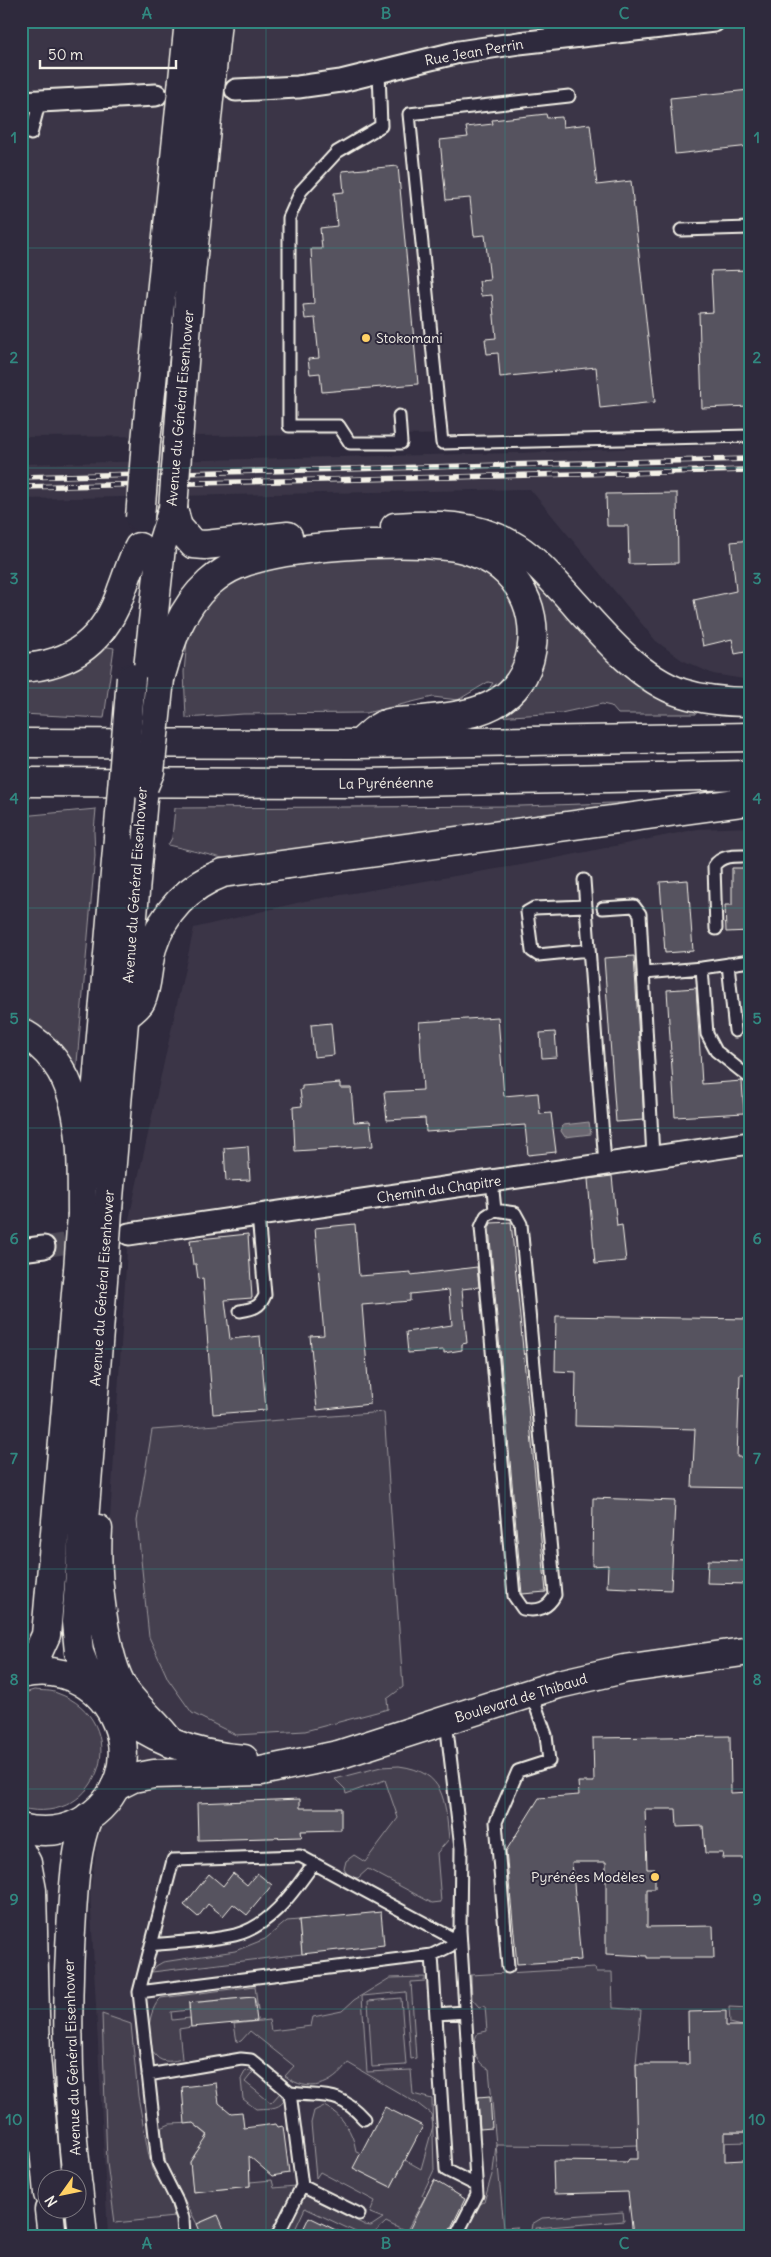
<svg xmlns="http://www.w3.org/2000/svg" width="771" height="2257" font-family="Delius,sans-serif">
<rect width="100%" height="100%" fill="#2f2a3d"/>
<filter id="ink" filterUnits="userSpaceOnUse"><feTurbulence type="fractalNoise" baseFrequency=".02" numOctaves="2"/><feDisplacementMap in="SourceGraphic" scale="10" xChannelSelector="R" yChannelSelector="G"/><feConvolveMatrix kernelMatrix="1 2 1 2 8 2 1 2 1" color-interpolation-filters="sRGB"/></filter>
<g filter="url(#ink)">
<path fill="#3b3647" d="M 21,21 L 750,21 L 750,429 L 688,433 L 21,437 Z
M 750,444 L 750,680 L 713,674 L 682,660 L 656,641 L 530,489 L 21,499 L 21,464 L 518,453 Z
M 750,827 L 750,2236 L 108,2236 L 90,1891 L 124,1670 L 109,1535 L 129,1219 L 194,928 L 305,901 L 527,864 L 698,829 Z"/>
<path fill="#454050" stroke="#9c989c" d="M 486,540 L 698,704 L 696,714 L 618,714 L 611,706 L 602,704 L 561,713 L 495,717 L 544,649 L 546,623 L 538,597 Z
M 364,556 L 427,557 L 459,560 L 489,570 L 504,582 L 525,628 L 514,671 L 489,694 L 488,690 L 493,683 L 488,682 L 458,700 L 433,697 L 366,713 L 243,714 L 186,718 L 184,672 L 187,641 L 196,613 L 230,582 L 268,569 Z
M 102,646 L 114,648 L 104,718 L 21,714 L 21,677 Z
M 644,802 L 239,862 L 168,845 L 172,838 L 175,808 L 521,806 Z
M 96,809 L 94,831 L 95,856 L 76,1074 L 21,1021 L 21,816 Z
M 384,1412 L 403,1687 L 387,1699 L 388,1709 L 305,1731 L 236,1735 L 192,1713 L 168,1679 L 149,1637 L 137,1521 L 152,1430 Z
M 34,1690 C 42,1691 51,1690 57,1693 C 134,1720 102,1828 21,1808 L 21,1694 Z
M 399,1766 C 445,1772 445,1800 449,1839 L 437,1853 L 441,1902 L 432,1903 L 368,1869 L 358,1878 L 349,1877 L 344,1869 L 346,1861 L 354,1855 L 365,1862 L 398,1818 L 385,1780 L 346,1794 L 345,1789 L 335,1779 L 381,1767 Z
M 299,1920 L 302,1954 L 152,1972 L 156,1966 L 163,1962 L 235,1951 L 265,1939 L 287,1921 Z
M 595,1968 L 596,1972 L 612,1972 L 613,2008 L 641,2010 L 636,2064 L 638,2133 L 750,2132 L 746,2027 L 730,2023 L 729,2007 L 750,2008 L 750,2142 L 600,2146 L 496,2145 L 504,2228 L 517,2227 L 518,2236 L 463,2236 L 478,2205 L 484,2202 L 493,2171 L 496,2145 L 489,2069 C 476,2064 470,2045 478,2033 L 487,2031 L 485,2006 L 479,2007 L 472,1999 L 471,1975 Z
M 425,1977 L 425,1981 L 411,1982 L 416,2058 L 411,2059 L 406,1992 L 362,1996 L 367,2072 L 411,2070 L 413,2094 L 432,2099 L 434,2170 L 422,2195 L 425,2197 L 406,2232 L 386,2222 L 371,2236 L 364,2236 L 305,2208 L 292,2236 L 280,2236 L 304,2195 L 365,2225 L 371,2226 L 383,2218 L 370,2213 L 375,2201 L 320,2172 L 316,2178 L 311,2123 L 314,2111 L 324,2106 C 342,2114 353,2132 356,2151 L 361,2153 L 354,2168 L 391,2187 L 405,2160 L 421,2169 L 433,2126 L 431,2114 L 418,2104 L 348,2063 C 332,2086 309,2094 285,2076 L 294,2066 L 250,2031 L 241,2041 L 237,2042 L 234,2024 L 269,2020 L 271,2031 L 311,2026 L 313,2017 L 342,2011 L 354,2000 L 390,1978 Z
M 255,1986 L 258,2010 L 254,1997 L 189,2003 L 189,2010 L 171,2012 L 172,2020 L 190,2018 L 191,2027 L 179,2029 L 182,2059 C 174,2061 163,2064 156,2056 C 144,2044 148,2009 161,1998 Z
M 401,1998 L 406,2065 L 372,2067 L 368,2001 Z
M 102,2014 L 131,2024 L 138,2096 L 148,2151 L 152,2169 L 170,2200 L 174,2217 L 115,2223 L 107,2163 Z
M 246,2070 L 253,2072 L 245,2082 L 271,2103 L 280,2093 L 284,2101 C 278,2110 266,2108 256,2109 L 243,2099 L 241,2079 Z
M 193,2123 L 207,2135 L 206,2139 L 211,2149 L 197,2151 L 190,2162 L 193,2192 L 250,2186 L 250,2182 L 272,2180 L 274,2188 L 295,2186 L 269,2236 L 227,2236 L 217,2215 L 197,2224 L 166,2164 L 161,2128 L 170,2124 Z
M 623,2212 L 624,2221 L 536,2228 L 537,2236 L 530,2236 L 532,2224 L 542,2218 Z"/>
<path fill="#6a6670" stroke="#a19ea0" d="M 589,1122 L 591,1134 L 565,1137 L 561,1131 L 563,1125 Z"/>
<path fill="#56525f" stroke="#f4f1e8" d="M 750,90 L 750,146 L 675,154 L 670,98 Z
M 546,114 L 547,118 L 562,117 L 563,127 L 590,124 L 597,185 L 631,181 L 655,402 L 600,408 L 596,367 L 500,377 L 498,353 L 487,354 L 485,339 L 496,338 L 492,295 L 481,296 L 479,281 L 490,280 L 485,235 L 474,236 L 470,198 L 446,200 L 440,140 L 468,137 L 466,127 L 493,124 L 492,120 Z
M 398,166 L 418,384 L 322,392 L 320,373 L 310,374 L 308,359 L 319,358 L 315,318 L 305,319 L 303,305 L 314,304 L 311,249 L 322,249 L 320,228 L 337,226 L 334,193 L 344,192 L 342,171 Z
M 750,270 L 750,406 L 702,408 L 699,313 L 713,312 L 711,271 Z
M 677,493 L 678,563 L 629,564 L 628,526 L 607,526 L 606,494 Z
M 750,540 L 750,651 L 735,654 L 732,639 L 703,646 L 694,600 L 736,591 L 731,542 Z
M 732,868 L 750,868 L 750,931 L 726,932 L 725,905 L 732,905 Z
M 688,880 L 693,951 L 665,953 L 660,882 Z
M 634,956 L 644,1120 L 616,1122 L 604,958 Z
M 696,988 L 702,1084 L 742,1081 L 744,1113 L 675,1117 L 667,990 Z
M 498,1017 L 504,1096 L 538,1093 L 540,1114 L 551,1113 L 556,1152 L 528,1155 L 525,1125 L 426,1132 L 425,1118 L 387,1120 L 384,1092 L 423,1090 L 419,1022 Z
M 331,1023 L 334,1055 L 314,1057 L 311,1025 Z
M 555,1032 L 557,1057 L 542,1058 L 540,1033 Z
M 340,1083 L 340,1088 L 351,1088 L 354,1122 L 370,1121 L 373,1146 L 295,1151 L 293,1107 L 302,1106 L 300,1090 L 302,1089 L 302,1086 Z
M 248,1146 L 250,1180 L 226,1181 L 224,1148 Z
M 612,1176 L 617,1226 L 622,1225 L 626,1261 L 595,1264 L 588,1179 Z
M 511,1222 L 546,1592 L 522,1594 L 489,1228 L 491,1223 Z
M 355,1224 L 359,1276 L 411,1272 L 411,1275 L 477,1267 L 479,1287 L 462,1289 L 467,1343 L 462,1344 L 462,1350 L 444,1353 L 444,1350 L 408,1353 L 406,1332 L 452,1325 L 449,1290 L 410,1294 L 410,1301 L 362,1305 L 370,1404 L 317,1410 L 310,1336 L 324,1335 L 315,1228 Z
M 248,1234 L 252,1298 L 225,1300 L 230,1339 L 260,1336 L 266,1410 L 213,1414 L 203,1278 L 198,1279 L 196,1264 L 193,1264 L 190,1240 Z
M 556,1316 L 750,1319 L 750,1374 L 740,1374 L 737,1457 L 750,1457 L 750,1488 L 692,1487 L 695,1429 L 575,1426 L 576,1372 L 555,1371 Z
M 593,1498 L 675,1501 L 671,1590 L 607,1587 L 608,1565 L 592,1566 Z
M 708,1560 L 749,1561 L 748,1584 L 707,1583 Z
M 730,1736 L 731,1793 L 750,1792 L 750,1846 L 747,1847 L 747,1858 L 722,1858 L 723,1853 L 705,1853 L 703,1826 L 677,1827 L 676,1809 L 645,1809 L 647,1869 L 655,1869 L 655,1889 L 647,1889 L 647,1927 L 713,1926 L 714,1958 L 647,1958 L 647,1956 L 606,1954 L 606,1862 L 572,1862 L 581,1960 L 517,1964 L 506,1851 L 539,1798 L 579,1795 L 578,1782 L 594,1782 L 593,1738 Z
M 300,1799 L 300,1808 L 341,1808 L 341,1830 L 301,1831 L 302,1837 L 198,1840 L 197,1803 Z
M 233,1873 L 247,1885 L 257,1873 L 272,1885 L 247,1915 L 233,1904 L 223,1916 L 208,1904 L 198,1917 L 184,1905 L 209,1874 L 223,1886 Z
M 381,1912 L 384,1945 L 302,1954 L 299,1920 Z
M 254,1997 L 257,2021 L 191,2027 L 189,2003 Z
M 726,2011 L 726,2026 L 746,2026 L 750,2132 L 725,2132 L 725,2161 L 743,2160 L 750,2164 L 750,2236 L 633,2236 L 628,2192 L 554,2194 L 553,2161 L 627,2162 L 629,2159 L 638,2159 L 636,2064 L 689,2064 L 688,2012 Z
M 216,2083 L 219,2103 L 231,2113 L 242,2112 L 244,2128 L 276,2124 L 278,2127 L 283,2126 L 289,2173 L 272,2176 L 249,2156 L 250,2186 L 193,2192 L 190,2162 L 208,2135 L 193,2123 L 185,2124 L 182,2087 Z
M 490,2096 L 492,2128 L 480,2129 L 478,2097 Z
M 385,2107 L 423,2126 L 391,2187 L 353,2168 Z
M 434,2180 L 465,2199 L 447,2236 L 406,2236 Z
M 218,2215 L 227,2236 L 202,2236 L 197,2224 Z
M 309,2217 L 348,2236 L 300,2236 Z"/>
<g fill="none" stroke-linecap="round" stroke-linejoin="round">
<path stroke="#4d4857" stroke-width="21" stroke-dasharray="21 11" stroke-linecap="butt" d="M 44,1247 L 93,1239"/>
<defs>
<path id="lane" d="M 379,72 L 381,126 L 337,152 L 301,191 L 289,218 L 289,426 L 339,426 L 350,443 L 401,443 L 399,416
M 569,96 L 409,114 L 442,443 L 750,436
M 31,134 L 40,100
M 681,230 L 750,228
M 584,880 L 605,1164
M 586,906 L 534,908 L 527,912 L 532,951 L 538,955 L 589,950
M 603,908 L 634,906 L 640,914 L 653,1157
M 716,929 L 714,866 C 722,854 737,856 750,856
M 728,964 L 735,1031
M 702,968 L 750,961
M 644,973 L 702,968 L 707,1034 L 716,1051 L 750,1078
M 492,1181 L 495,1210 L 486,1216 L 481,1227 L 514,1596 L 523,1609 C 539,1612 548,1608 555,1595 L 521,1224 L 515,1213 L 495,1210
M 240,1311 C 252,1309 260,1308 265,1295 L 258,1215
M 151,1945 C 178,1942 209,1941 235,1935 C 271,1926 294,1891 314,1863
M 432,1955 L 446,2170 L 476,2185
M 508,1967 L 496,1822 L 518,1771 L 549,1761 L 546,1735 L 531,1693
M 139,1992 L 173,1860 L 300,1856 L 454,1939
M 436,2014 L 465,2012
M 148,2075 L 241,2059 L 251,2060 L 290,2093 L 302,2186 L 277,2236
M 290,2093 C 325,2098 337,2089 364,2119
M 302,2186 L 359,2214
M 184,2236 L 183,2218 L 177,2201 L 158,2163 L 139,1992 L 432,1955 L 450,1946 L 460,1930 L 461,1848 L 446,1721
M 456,2236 L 477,2195 L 460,1930"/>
<path id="street" d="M 236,90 L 298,87 L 341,81 L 459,52 L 519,43 L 714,21
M 21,102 L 156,95
M 129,1234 L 750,1143
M 21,1250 L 44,1247"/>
<path id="secondary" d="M 108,1705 C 150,1738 191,1755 244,1759
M 115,1787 L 133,1778 L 154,1774 L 261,1771 L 338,1755 L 559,1684 L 624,1669 L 750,1651"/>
<path id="primary" d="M 146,441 L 189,21
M 178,442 L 190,284 L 217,21
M 147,678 L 161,547 L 173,508
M 89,1176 L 118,838
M 108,1210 L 144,786
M 98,1529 C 95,1569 103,1660 126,1692 C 140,1711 158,1724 171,1743
M 23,1673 L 35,1659 L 46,1635 L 78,1270
M 21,1674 C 114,1653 163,1776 81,1822 C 62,1832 41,1833 21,1828
M 93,1688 L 79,1652 L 76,1622 L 104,1268
M 21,1852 L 27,1863 L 32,1890 L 36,2056 L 48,2194
M 77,2180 C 67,2092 66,2002 72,1914 C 74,1882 76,1847 88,1817
M 78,2186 L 83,2236
M 49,2210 L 52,2236"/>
<path id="highway" d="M 173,508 L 178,527 L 193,544 L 205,545 L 288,536
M 395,527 C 435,524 474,524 510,544 C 531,555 548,575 564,592 C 596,627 636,678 682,693 C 704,700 727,702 750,702
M 21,668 C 74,665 106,639 122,589 C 128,574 131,561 139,547
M 160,679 C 170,643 180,609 209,583 C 217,576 227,569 237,565 C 284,545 396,540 448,546 C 462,547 481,554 494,562 C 513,574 527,595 531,617 C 535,637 532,664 519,682 C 496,716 449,717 412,721 C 404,722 394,721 386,724 C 377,726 366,738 359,744
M 21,743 L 359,744 L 750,737
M 21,782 L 365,783 L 750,775
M 124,1017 C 129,1013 138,1007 141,1001 C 148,986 147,965 152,948 C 163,913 188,886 223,873 L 750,801
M 21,1032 C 88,1069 81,1148 82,1214"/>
</defs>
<use href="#lane" stroke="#f4f1e8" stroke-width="15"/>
<use href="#street" stroke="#f4f1e8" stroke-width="25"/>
<use href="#secondary" stroke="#f4f1e8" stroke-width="31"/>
<use href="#primary" stroke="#f4f1e8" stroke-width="31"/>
<use href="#highway" stroke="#f4f1e8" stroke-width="31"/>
<use href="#lane" stroke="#2f2a3d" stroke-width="11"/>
<use href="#street" stroke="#2f2a3d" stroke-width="21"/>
<use href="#secondary" stroke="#2f2a3d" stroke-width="28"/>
<use href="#primary" stroke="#2f2a3d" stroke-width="28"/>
<use href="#highway" stroke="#2f2a3d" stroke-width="28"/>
<defs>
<path id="rail" d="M 21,477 L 750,459
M 21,487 L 750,470"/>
</defs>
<use href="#rail" stroke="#f4f1e8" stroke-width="5.5"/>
<use href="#rail" stroke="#2f2a3d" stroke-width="4" stroke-dasharray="11" stroke-linecap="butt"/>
<defs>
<path id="primary-bridge" d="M 173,508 L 178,442
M 140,518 L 146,441
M 118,838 L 131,678
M 104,1268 L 108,1210
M 78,1270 L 82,1214"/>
<path id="highway-bridge" d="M 144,786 L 150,772 L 160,679"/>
</defs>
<use href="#primary-bridge" stroke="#f4f1e8" stroke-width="31" stroke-linecap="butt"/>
<use href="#highway-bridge" stroke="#f4f1e8" stroke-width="31" stroke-linecap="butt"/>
<use href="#primary-bridge" stroke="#2f2a3d" stroke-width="28"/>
<use href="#highway-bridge" stroke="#2f2a3d" stroke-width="28"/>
</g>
</g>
<path fill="none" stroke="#318880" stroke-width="1" stroke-opacity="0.55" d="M 266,21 L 266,2236M 505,21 L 505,2236M 21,248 L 750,248M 21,468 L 750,468M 21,688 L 750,688M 21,908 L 750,908M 21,1128 L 750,1128M 21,1349 L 750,1349M 21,1569 L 750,1569M 21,1789 L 750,1789M 21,2009 L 750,2009"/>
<g fill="#ffd166" stroke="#2f2a3d" stroke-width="2">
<circle cx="366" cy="338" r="5"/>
<circle cx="655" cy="1877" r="5"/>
</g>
<g text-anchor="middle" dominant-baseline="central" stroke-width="4" stroke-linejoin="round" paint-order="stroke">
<g font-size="14" fill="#f4f1e8" stroke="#2f2a3d">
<text transform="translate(474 52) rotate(-10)">Rue Jean Perrin</text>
<text transform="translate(180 408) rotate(-85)">Avenue du Général Eisenhower</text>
<text transform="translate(386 783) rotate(-1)">La Pyrénéenne</text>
<text transform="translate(135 885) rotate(-86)">Avenue du Général Eisenhower</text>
<text transform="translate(439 1189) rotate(-8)">Chemin du Chapitre</text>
<text transform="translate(102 1288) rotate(-86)">Avenue du Général Eisenhower</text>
<text transform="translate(521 1698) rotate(-17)">Boulevard de Thibaud</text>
<text transform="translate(72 2057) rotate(-92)">Avenue du Général Eisenhower</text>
</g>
<g font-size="14" fill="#f4f1e8" stroke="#2f2a3d" text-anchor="start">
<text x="376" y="338">Stokomani</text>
<text x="645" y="1877" text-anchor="end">Pyrénées Modèles</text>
</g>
</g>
<rect width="771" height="2257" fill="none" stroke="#2f2a3d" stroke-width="55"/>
<g transform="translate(62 2194) rotate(237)"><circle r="24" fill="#2f2a3d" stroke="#7e7a81"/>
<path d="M0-4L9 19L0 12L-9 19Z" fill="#ffd166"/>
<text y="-8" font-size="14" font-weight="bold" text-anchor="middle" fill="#f4f1e8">N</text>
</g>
<path d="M40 60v8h136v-8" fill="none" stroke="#f4f1e8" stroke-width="2.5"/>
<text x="48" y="60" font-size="15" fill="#f4f1e8" stroke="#2f2a3d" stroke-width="4" paint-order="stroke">50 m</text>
<rect x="28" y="28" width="716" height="2202" fill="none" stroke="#318880" stroke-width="2"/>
<g font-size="16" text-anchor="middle" font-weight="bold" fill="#318880">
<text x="147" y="19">A</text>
<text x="386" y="19">B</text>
<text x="624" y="19">C</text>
<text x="14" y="143">1</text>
<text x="757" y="143">1</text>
<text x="14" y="363">2</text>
<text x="757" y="363">2</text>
<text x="14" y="584">3</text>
<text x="757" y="584">3</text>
<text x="14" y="804">4</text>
<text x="757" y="804">4</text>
<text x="14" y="1024">5</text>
<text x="757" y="1024">5</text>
<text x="14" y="1244">6</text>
<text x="757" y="1244">6</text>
<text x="14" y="1464">7</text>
<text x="757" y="1464">7</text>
<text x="14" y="1685">8</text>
<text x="757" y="1685">8</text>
<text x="14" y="1905">9</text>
<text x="757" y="1905">9</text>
<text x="14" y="2125">10</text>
<text x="757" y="2125">10</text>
<text x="147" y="2249">A</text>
<text x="386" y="2249">B</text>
<text x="624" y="2249">C</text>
</g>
</svg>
